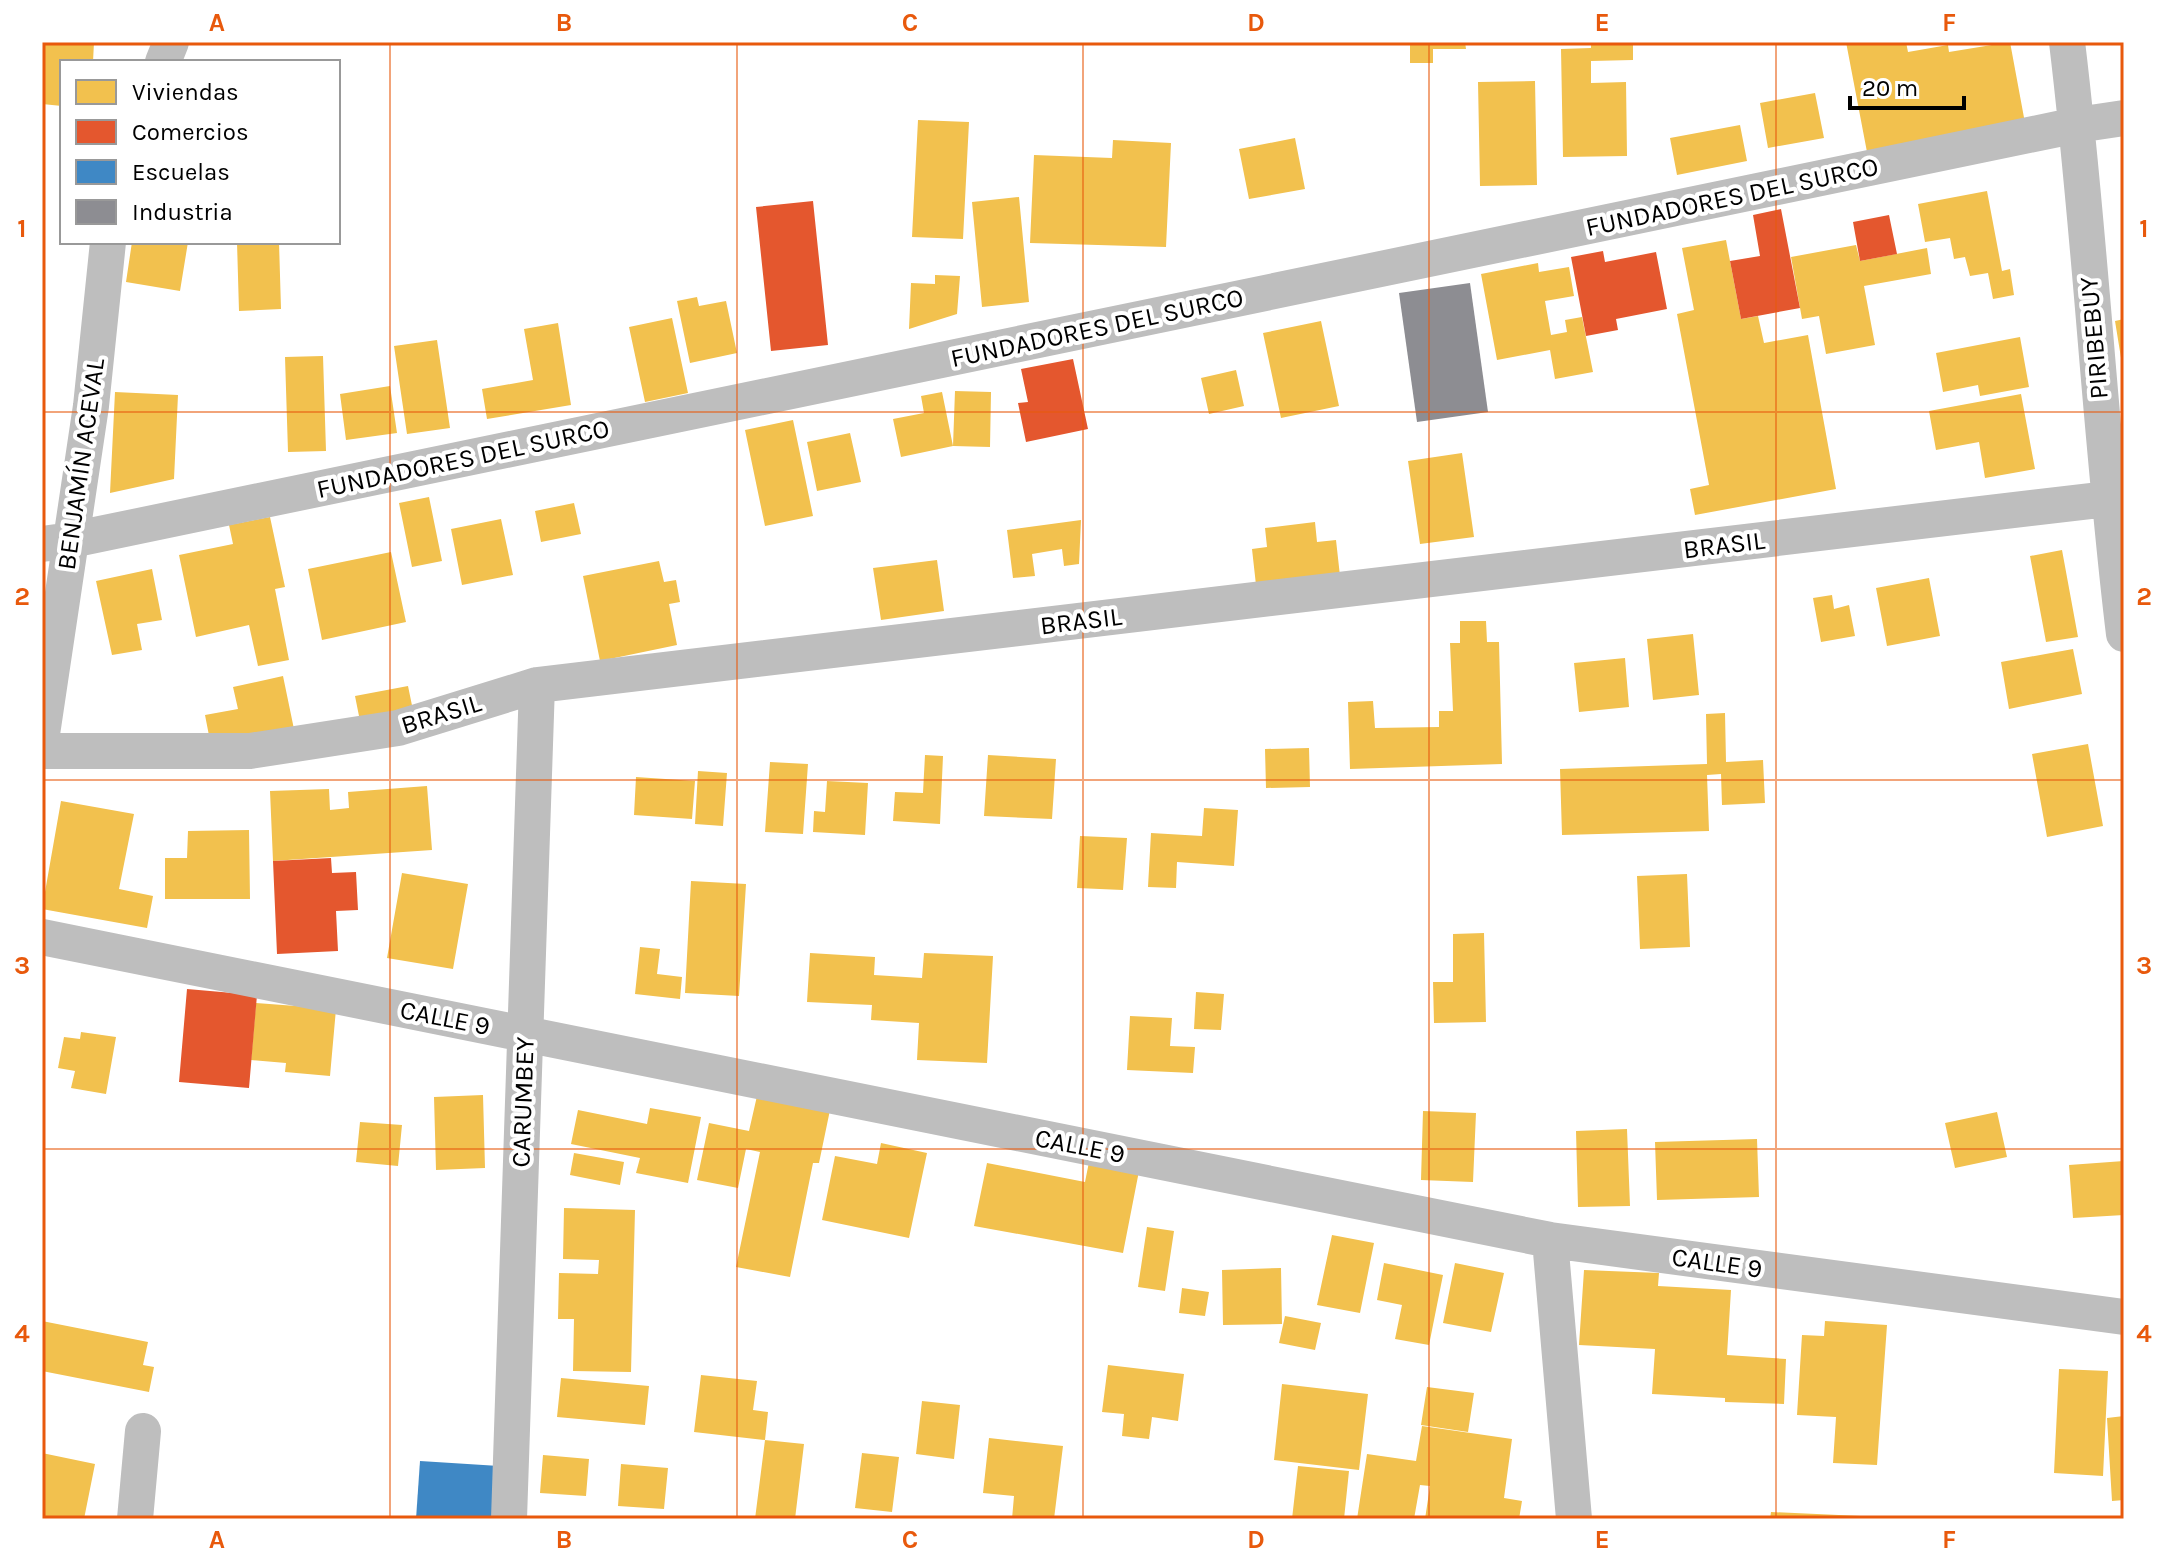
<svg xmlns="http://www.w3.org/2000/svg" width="2166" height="1561" font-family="Karla,sans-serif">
<rect width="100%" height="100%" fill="#fff"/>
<path fill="#f2c14e" d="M 42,42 L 94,42 L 93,62 L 62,62 L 62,106 L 42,104 Z
M 1410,42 L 1465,42 L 1466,49 L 1433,49 L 1433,63 L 1410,63 Z
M 1591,42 L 1633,42 L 1633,60 L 1591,61 L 1591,83 L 1626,82 L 1627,156 L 1563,157 L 1561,49 L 1591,48 Z
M 1846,42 L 1906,42 L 1908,52 L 1948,45 L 1949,52 L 2010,42 L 2025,123 L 1867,152 Z
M 1535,81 L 1537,185 L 1480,186 L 1478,82 Z
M 1815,93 L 1824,138 L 1768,148 L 1760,103 Z
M 918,120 L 969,122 L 963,239 L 912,237 Z
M 1740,125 L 1747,161 L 1677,175 L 1670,138 Z
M 1295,138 L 1305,189 L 1249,199 L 1239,149 Z
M 1113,140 L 1171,143 L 1166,247 L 1030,243 L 1034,155 L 1112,158 Z
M 1987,191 L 2002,271 L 2010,269 L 2014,295 L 1993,299 L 1988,273 L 1970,276 L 1965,257 L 1954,259 L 1950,238 L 1925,242 L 1918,204 Z
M 1019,197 L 1029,302 L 982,307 L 972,202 Z
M 1726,240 L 1741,319 L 1758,316 L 1764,343 L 1808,335 L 1836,489 L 1695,515 L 1690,489 L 1709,485 L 1677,314 L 1694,310 L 1682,248 Z
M 132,242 L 188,242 L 180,291 L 126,282 Z
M 237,242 L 279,242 L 281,309 L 239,311 Z
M 1856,245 L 1860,261 L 1927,248 L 1931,274 L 1864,286 L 1875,345 L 1826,354 L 1819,316 L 1802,319 L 1791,257 Z
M 1538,263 L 1539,272 L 1569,267 L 1574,296 L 1545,301 L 1551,335 L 1567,332 L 1565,320 L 1582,317 L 1593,372 L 1555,379 L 1550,350 L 1497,360 L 1481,274 Z
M 935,275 L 960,276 L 957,314 L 909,329 L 911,283 L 935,284 Z
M 697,297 L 699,306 L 726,301 L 737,353 L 690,363 L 677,301 Z
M 672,318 L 688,393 L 645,402 L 629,327 Z
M 2124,319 L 2124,363 L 2122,364 L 2115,321 Z
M 1321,321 L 1339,406 L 1281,418 L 1263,333 Z
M 558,323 L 571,405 L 487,419 L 482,389 L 533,380 L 524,329 Z
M 2020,337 L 2029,387 L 1980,396 L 1978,385 L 1943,392 L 1936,353 Z
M 437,340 L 450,428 L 407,434 L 394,346 Z
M 323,356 L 326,451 L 288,452 L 285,357 Z
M 1236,370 L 1244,406 L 1209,414 L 1201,378 Z
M 390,386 L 397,433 L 346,440 L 340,394 Z
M 955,391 L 991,392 L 990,447 L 953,446 Z
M 115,392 L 178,395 L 174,479 L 110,493 Z
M 942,392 L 953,446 L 901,457 L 893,419 L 924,413 L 921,396 Z
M 2021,394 L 2035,469 L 1985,478 L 1979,442 L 1936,450 L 1929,411 Z
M 793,420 L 813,516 L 765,526 L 745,430 Z
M 850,433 L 861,482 L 817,491 L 807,442 Z
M 1462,453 L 1474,537 L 1420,544 L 1408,461 Z
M 429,497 L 442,561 L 412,567 L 399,503 Z
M 574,503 L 581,534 L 541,542 L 535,511 Z
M 270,517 L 285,587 L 275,589 L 289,660 L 258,666 L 249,625 L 196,637 L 179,555 L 233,544 L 229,525 Z
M 501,519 L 513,575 L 462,585 L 451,529 Z
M 1081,520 L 1079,564 L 1064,566 L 1062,549 L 1032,554 L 1035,576 L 1013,578 L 1007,530 Z
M 1315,522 L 1317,542 L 1336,540 L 1340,576 L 1256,585 L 1252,549 L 1267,547 L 1265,528 Z
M 2062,550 L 2078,637 L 2046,642 L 2030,556 Z
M 391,552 L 406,622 L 322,640 L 308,569 Z
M 937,560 L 944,611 L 881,620 L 873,568 Z
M 659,561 L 664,582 L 676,580 L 680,602 L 669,604 L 677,645 L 600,661 L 583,576 Z
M 152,569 L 162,620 L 137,624 L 142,650 L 112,655 L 96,581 Z
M 1929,578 L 1940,636 L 1887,646 L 1876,588 Z
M 1832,595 L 1834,609 L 1849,605 L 1855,636 L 1821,642 L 1813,598 Z
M 1460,621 L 1486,621 L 1487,642 L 1499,642 L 1502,764 L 1350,769 L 1348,702 L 1373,701 L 1375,728 L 1439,727 L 1439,711 L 1453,711 L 1450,643 L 1460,643 Z
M 1693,634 L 1699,695 L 1653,700 L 1647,639 Z
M 2073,649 L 2082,694 L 2009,709 L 2001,662 Z
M 1625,658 L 1629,707 L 1579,712 L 1574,663 Z
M 283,676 L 295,734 L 212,751 L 205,715 L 238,709 L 233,687 Z
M 408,686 L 415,720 L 362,731 L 355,696 Z
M 1725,713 L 1726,762 L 1763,760 L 1765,803 L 1722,805 L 1721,774 L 1707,775 L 1709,831 L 1562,835 L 1560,769 L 1707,764 L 1706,714 Z
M 2088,744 L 2103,826 L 2047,837 L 2032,754 Z
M 1309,748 L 1310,787 L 1266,788 L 1265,749 Z
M 925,755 L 943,756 L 940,824 L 893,821 L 895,792 L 923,793 Z
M 988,755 L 1056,759 L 1052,819 L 984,816 Z
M 770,762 L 808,764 L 803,834 L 765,832 Z
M 698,771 L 727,773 L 723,826 L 695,824 Z
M 636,777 L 695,781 L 692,819 L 634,815 Z
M 827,781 L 868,783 L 865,835 L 813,832 L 814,811 L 825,812 Z
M 427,786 L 432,850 L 273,861 L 270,791 L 329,789 L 330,810 L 349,808 L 348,792 Z
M 61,801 L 134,814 L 119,889 L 153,896 L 147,928 L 42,909 Z
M 1204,808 L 1238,810 L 1234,866 L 1177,862 L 1176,888 L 1148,887 L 1151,833 L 1202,836 Z
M 249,830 L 250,899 L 165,899 L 165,858 L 187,858 L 188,831 Z
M 1080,836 L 1127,838 L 1123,890 L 1077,888 Z
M 402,873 L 468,884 L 453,969 L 387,958 Z
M 1687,874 L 1690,947 L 1640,949 L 1637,876 Z
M 691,881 L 746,884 L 739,996 L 685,993 Z
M 1484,933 L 1486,1022 L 1434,1023 L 1433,982 L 1453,982 L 1453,934 Z
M 640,947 L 660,949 L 657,974 L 682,977 L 680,999 L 635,994 Z
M 810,953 L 875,957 L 874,975 L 922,978 L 924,953 L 993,956 L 987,1063 L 917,1060 L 919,1023 L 871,1020 L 872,1005 L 807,1002 Z
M 1196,992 L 1224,994 L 1221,1030 L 1194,1029 Z
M 256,1003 L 336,1009 L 330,1076 L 285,1072 L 286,1063 L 251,1060 Z
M 1130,1016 L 1172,1018 L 1170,1046 L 1195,1047 L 1193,1073 L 1127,1070 Z
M 81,1032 L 116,1037 L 106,1094 L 71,1088 L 75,1071 L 58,1068 L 64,1037 L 80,1039 Z
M 483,1095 L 485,1168 L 436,1170 L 434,1097 Z
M 757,1096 L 830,1110 L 819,1163 L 813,1163 L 790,1277 L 736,1267 L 760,1152 L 746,1149 L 738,1188 L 697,1180 L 709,1123 L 749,1131 Z
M 650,1108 L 701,1117 L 688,1183 L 636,1173 L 640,1158 L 571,1144 L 578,1110 L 647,1124 Z
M 1423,1111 L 1476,1113 L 1473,1182 L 1421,1180 Z
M 1997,1112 L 2007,1157 L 1955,1168 L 1945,1123 Z
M 360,1122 L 402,1125 L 398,1166 L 356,1162 Z
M 1627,1129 L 1630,1206 L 1578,1207 L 1576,1131 Z
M 1757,1139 L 1759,1197 L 1657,1200 L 1655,1142 Z
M 881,1143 L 927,1153 L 909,1238 L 822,1220 L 835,1156 L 877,1164 Z
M 574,1153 L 624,1162 L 620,1185 L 570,1175 Z
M 2124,1161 L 2124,1215 L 2073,1218 L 2069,1165 Z
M 1089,1162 L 1139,1171 L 1123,1253 L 974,1226 L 987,1163 L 1085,1182 Z
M 564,1208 L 635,1210 L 631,1372 L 573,1371 L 574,1319 L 558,1319 L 559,1273 L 598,1274 L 599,1260 L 563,1259 Z
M 1147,1227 L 1174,1231 L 1165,1291 L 1138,1287 Z
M 1332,1235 L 1374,1243 L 1360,1313 L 1317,1305 Z
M 1384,1263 L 1443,1275 L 1429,1345 L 1395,1339 L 1402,1305 L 1377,1300 Z
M 1455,1263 L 1504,1273 L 1491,1332 L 1443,1323 Z
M 1281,1268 L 1282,1324 L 1223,1325 L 1222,1270 Z
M 1584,1270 L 1659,1273 L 1658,1286 L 1731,1290 L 1727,1355 L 1786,1359 L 1784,1404 L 1725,1402 L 1725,1398 L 1652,1394 L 1655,1349 L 1579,1345 Z
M 1182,1288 L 1209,1292 L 1205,1316 L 1179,1313 Z
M 1285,1316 L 1321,1323 L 1315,1350 L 1279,1343 Z
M 42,1321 L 148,1342 L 143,1365 L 154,1367 L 149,1392 L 42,1371 Z
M 1825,1321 L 1887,1325 L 1877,1465 L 1833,1463 L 1836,1417 L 1797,1415 L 1802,1335 L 1824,1336 Z
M 1108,1365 L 1184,1374 L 1178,1421 L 1152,1417 L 1149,1439 L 1122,1436 L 1124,1414 L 1102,1412 Z
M 2059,1369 L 2108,1371 L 2103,1476 L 2054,1473 Z
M 701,1375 L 757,1381 L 753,1410 L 768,1412 L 765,1440 L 694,1432 Z
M 561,1378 L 649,1386 L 645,1425 L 557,1417 Z
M 1282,1384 L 1368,1394 L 1359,1470 L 1274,1460 Z
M 1427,1387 L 1474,1393 L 1468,1432 L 1421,1425 Z
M 922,1401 L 960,1405 L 954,1459 L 916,1454 Z
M 2124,1416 L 2124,1500 L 2112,1501 L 2107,1418 Z
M 1422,1426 L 1512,1439 L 1504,1498 L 1522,1501 L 1519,1519 L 1425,1519 L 1430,1486 L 1420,1485 L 1414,1519 L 1357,1519 L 1367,1454 L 1416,1461 Z
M 989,1438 L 1063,1446 L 1054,1519 L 1012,1519 L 1014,1496 L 983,1493 Z
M 765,1440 L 804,1444 L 795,1519 L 755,1519 Z
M 42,1453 L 95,1464 L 84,1519 L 42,1519 Z
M 862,1453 L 899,1457 L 892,1512 L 855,1508 Z
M 543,1455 L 589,1459 L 586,1496 L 540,1493 Z
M 621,1464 L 668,1468 L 664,1509 L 618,1506 Z
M 1298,1466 L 1349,1471 L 1344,1519 L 1292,1519 Z
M 1771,1512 L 1861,1516 L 1861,1519 L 1770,1519 Z"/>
<path fill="#e4572e" d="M 813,201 L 828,345 L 771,351 L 756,207 Z
M 1781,209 L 1800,308 L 1741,319 L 1730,261 L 1760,256 L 1753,215 Z
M 1889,215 L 1897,254 L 1860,261 L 1853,222 Z
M 1603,251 L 1605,262 L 1656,252 L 1667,309 L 1616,319 L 1618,330 L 1586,336 L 1571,257 Z
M 1073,359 L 1088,429 L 1026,442 L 1018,403 L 1028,402 L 1021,369 Z
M 331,858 L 332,873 L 356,872 L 358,910 L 336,911 L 338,951 L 277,954 L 273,861 Z
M 187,989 L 257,995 L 249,1088 L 179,1082 Z"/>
<path fill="#3f88c5" d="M 420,1461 L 499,1466 L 495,1519 L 416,1519 Z"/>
<path fill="#8d8d92" d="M 1470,283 L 1488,412 L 1417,422 L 1399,293 Z"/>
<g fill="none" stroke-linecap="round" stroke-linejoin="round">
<path stroke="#bebebe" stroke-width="36" d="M 2067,42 C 2091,239 2100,437 2124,634
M 163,62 L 171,42
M 42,544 L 71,540 L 2077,125 L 2124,118
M 42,734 L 91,406 L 108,242
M 42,751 L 250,751 L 398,728 L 537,685 L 2124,497
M 42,937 L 1550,1240 L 2124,1317
M 1550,1240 L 1574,1519
M 135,1519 L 143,1431
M 509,1519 L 537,685"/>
</g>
<path fill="none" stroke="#e8590c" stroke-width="2" stroke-opacity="0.55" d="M 390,42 L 390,1519M 737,42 L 737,1519M 1083,42 L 1083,1519M 1429,42 L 1429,1519M 1776,42 L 1776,1519M 42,412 L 2124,412M 42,780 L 2124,780M 42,1149 L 2124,1149"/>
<g text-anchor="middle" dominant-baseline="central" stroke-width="8" stroke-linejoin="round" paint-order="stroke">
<g font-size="26" fill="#000" stroke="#fff">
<text transform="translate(1732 197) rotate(-12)">FUNDADORES DEL SURCO</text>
<text transform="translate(1097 328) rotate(-12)">FUNDADORES DEL SURCO</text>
<text transform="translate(2094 338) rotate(-95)">PIRIBEBUY</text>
<text transform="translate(463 459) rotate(-12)">FUNDADORES DEL SURCO</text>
<text transform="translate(81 464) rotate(-82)">BENJAMÍN ACEVAL</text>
<text transform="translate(1724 545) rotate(-7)">BRASIL</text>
<text transform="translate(1081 621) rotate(-7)">BRASIL</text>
<text transform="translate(441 714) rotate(-17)">BRASIL</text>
<text transform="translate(445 1018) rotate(11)">CALLE 9</text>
<text transform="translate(523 1102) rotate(-88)">CARUMBEY</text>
<text transform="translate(1080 1146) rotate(11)">CALLE 9</text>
<text transform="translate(1717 1263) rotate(8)">CALLE 9</text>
</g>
</g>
<rect width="2166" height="1561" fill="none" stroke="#ffffff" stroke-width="88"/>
<rect x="60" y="60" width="280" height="184" fill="#ffffff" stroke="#999999" stroke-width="2"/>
<rect x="76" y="80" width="40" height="24" fill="#f2c14e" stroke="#999999" stroke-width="2"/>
<text x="132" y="100" font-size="24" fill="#000000">Viviendas</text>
<rect x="76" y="120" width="40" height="24" fill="#e4572e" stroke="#999999" stroke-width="2"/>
<text x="132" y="140" font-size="24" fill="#000000">Comercios</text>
<rect x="76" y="160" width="40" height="24" fill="#3f88c5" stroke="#999999" stroke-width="2"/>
<text x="132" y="180" font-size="24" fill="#000000">Escuelas</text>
<rect x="76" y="200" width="40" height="24" fill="#8d8d92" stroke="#999999" stroke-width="2"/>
<text x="132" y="220" font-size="24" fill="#000000">Industria</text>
<path d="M1850 96v12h114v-12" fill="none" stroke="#000000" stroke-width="4"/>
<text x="1862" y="96" font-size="24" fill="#000000" stroke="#ffffff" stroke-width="6" paint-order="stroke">20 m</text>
<rect x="44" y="44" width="2078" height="1473" fill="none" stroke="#e8590c" stroke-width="3"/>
<g font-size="26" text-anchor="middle" font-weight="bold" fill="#e8590c">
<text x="217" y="31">A</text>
<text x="564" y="31">B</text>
<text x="910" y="31">C</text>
<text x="1256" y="31">D</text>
<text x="1602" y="31">E</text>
<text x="1949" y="31">F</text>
<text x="22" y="237">1</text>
<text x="2144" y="237">1</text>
<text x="22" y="605">2</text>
<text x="2144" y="605">2</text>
<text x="22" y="974">3</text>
<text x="2144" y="974">3</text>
<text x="22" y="1342">4</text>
<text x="2144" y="1342">4</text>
<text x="217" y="1548">A</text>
<text x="564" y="1548">B</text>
<text x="910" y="1548">C</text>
<text x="1256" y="1548">D</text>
<text x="1602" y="1548">E</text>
<text x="1949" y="1548">F</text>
</g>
</svg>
